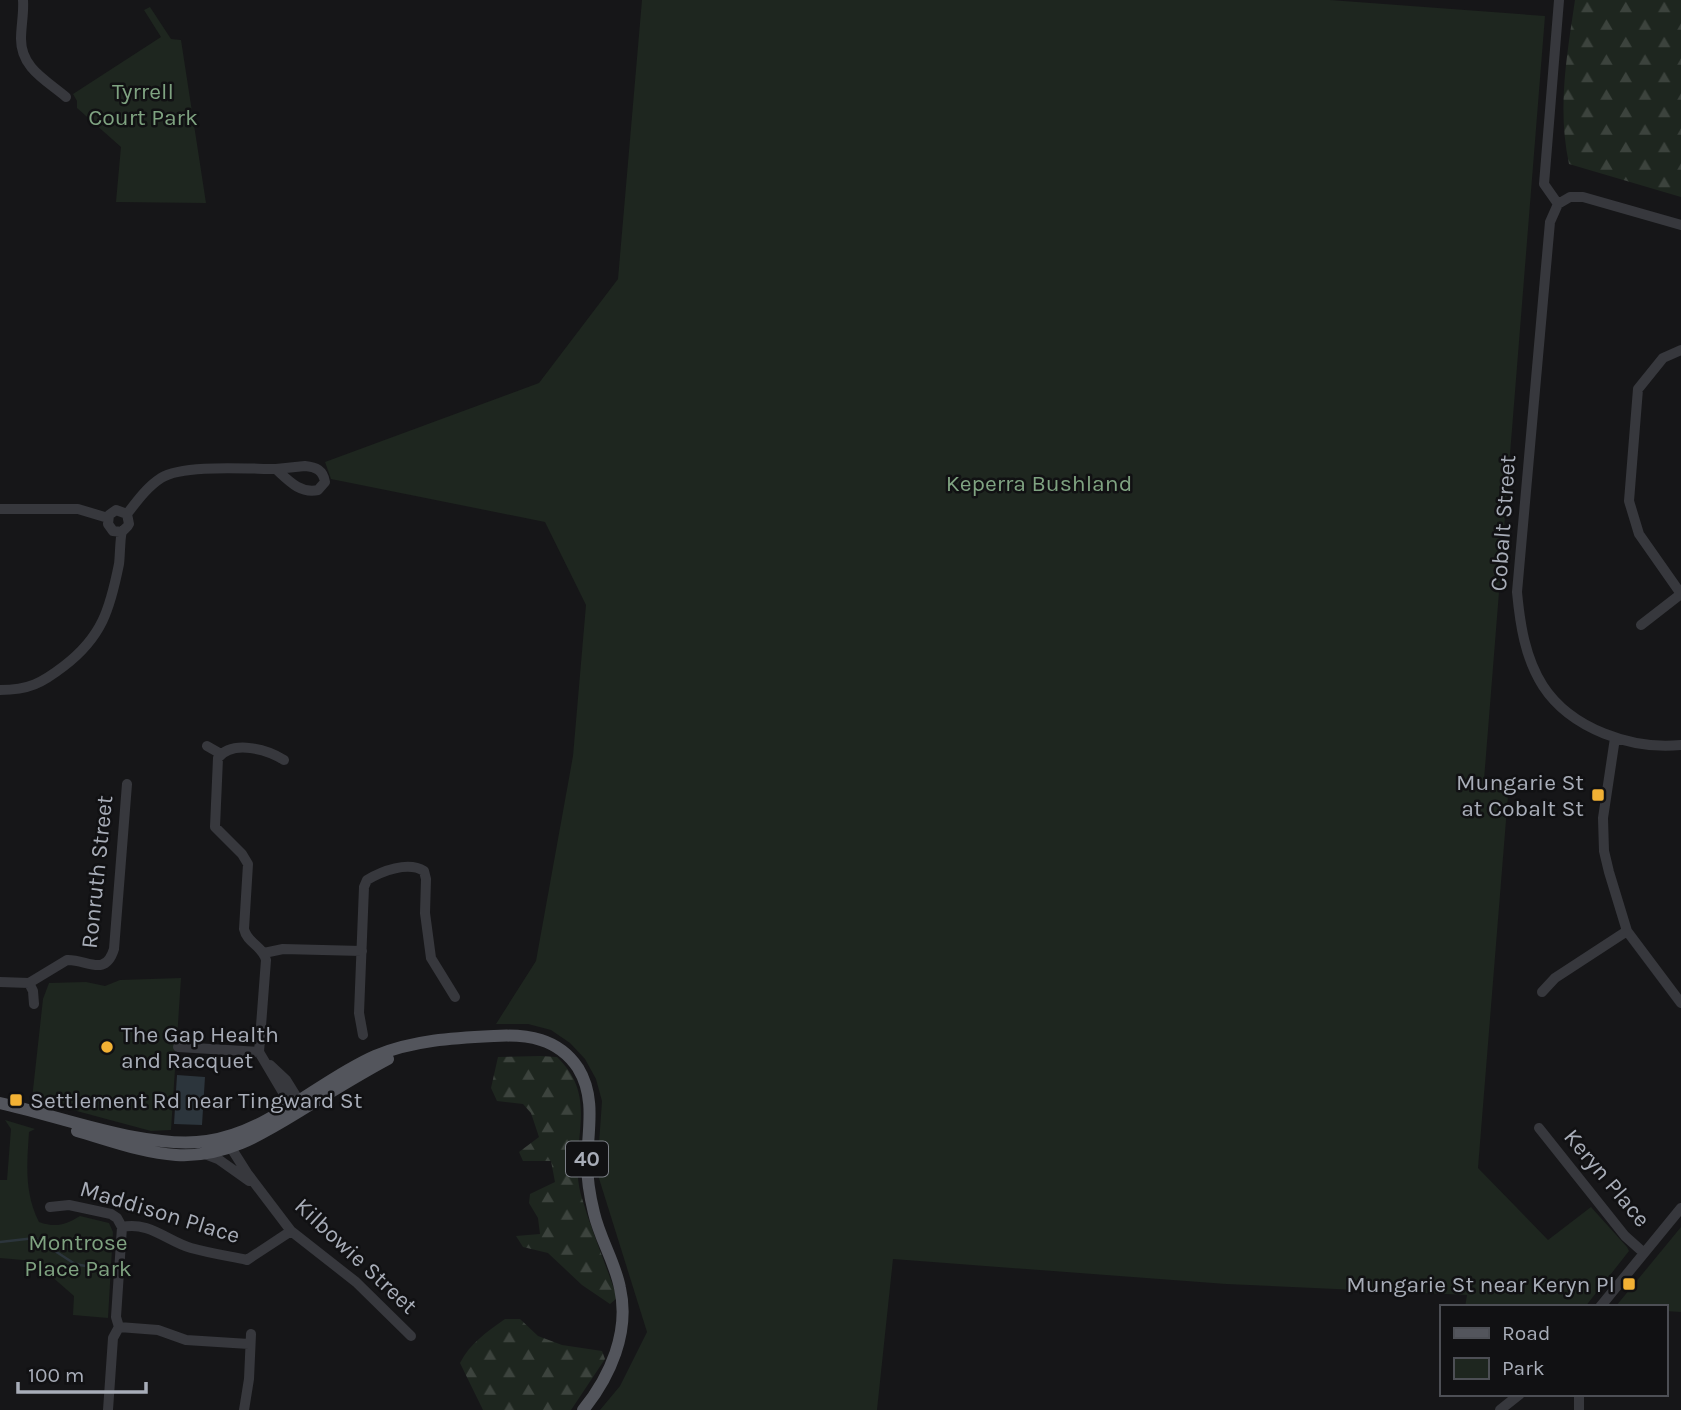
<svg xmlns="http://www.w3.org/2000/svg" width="1681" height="1410" font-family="Karla,sans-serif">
<defs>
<pattern id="forest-firs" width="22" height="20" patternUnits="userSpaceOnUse" patternTransform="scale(1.75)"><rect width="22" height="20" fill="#1e261f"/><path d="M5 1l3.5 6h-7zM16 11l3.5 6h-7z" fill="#3c433d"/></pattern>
</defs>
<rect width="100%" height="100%" fill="#161618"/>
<path fill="url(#forest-firs)" d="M 1575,0 L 1681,0 L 1681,197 L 1569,164 C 1557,108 1567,55 1575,0 Z
M 540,1056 L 557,1057 C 602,1100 567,1144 581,1195 C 591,1230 606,1264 617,1298 L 610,1304 L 582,1285 L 548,1253 L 523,1247 L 516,1236 L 540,1234 L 538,1218 L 529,1203 L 530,1194 L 555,1182 L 551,1161 L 523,1161 L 519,1152 L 539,1137 L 531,1113 L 523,1104 L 497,1101 L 491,1088 L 498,1057 Z
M 505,1319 L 520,1319 L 538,1336 L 562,1345 L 602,1351 L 605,1359 L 571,1410 L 483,1410 L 460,1363 C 470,1343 487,1332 505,1319 Z"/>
<path fill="#1e261f" d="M 642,0 L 1330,0 L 1545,16 L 1484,780 L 1509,783 L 1478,1168 L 1548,1240 L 1591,1207 L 1627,1247 L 1629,1251 L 1585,1307 L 1465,1307 L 1467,1295 L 1226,1284 L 893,1259 L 877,1410 L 600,1410 L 620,1386 L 647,1332 L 597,1172 L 602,1101 L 596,1079 L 585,1059 L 570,1043 L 551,1030 L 528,1024 L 496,1024 L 536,961 L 573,756 L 586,605 L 545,522 L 331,479 L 325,462 L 539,383 L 618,279 Z
M 150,7 L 171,39 L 181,40 L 206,203 L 116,202 L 121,147 L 77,108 L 77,101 L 73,94 L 161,37 L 144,10 Z
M 181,978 L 171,1130 L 151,1131 L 32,1099 L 43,999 L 49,983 L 86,982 L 105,986 L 120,980 Z
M 5,1120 L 35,1129 L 29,1132 C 27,1164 24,1192 39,1222 C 56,1228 65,1225 80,1216 L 109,1223 L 113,1232 L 108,1318 L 73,1315 L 74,1296 L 34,1261 L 0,1258 L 0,1180 L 7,1180 L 11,1129 Z
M 1681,1227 L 1681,1312 L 1665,1311 L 1665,1307 L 1616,1306 Z"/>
<path fill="#2c353c" d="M 177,1075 L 205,1077 L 202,1125 L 174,1124 Z"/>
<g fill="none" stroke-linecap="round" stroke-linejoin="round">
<path stroke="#2c353c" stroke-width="2.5" d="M 0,1242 L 35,1238 L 75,1264 L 91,1267"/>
<path stroke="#37383d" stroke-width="10" d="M 23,0 C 24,13 21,26 21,39 C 21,68 46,80 66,97
M 1558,204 L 1550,222 L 1517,592 C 1520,624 1525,658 1543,686 C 1571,729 1632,750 1681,745
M 1558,204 L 1544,184 L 1559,0
M 1558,204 L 1570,197 L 1583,197 L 1681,225
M 1681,350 L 1663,358 L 1638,389 L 1629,501 L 1639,534 L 1681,594
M 305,466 C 316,467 323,470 325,482 L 318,490 C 300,494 288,480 276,469 Z
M 0,509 L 78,509 L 108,518
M 127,514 C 137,501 147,487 161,478 C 183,464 249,469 276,469
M 1641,625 L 1681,594
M 0,690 C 29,690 42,683 64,666 C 102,637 110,609 119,564 C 120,558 120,536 122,532 C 124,529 128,527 129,524 L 127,514 L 116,510 L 109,515 L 108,524 L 113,531 L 122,532
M 1615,738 L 1603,818 L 1604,851 L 1609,872 L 1627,931 L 1681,1003
M 207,746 L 221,754
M 284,760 C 268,750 233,739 218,758 L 215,827 L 242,854 L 248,864 L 244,929 C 247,943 263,946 266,960 L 259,1052 L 291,1106
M 264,953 L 283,949 L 362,951
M 0,982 L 29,983 L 67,960 C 87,959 105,978 114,949 L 127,784
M 29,983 L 33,991 L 34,1004
M 1542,992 L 1555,978 L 1627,931
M 363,1035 L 359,1013 L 364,887 L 367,880 C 382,871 408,861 424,871 L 426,879 L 425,913 L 431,958 L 455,997
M 178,1047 L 259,1052
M 270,1065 L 286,1080 L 299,1101
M 1539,1128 L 1625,1236 L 1644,1253
M 228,1143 L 247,1173 L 291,1231 L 356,1282 L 411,1336
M 205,1154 L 218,1159 L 249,1181
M 50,1207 L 69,1205 L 111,1214 L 117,1218 L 122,1227 C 149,1221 167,1241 191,1248 C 209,1253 228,1256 247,1260 L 291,1231
M 1600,1307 L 1681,1208
M 119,1327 L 158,1330 L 186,1340 L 249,1344
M 1579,1394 L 1579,1410
M 108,1410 L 113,1338 L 119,1327 L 116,1317 L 122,1227
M 244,1410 L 249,1379 L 251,1334
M 1500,1410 L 1520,1394"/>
<path stroke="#53555c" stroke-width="12" d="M 0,1103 C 60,1116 147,1150 207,1141 C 270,1132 318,1081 375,1056 C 413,1040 454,1038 494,1036 C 527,1034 558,1038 578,1068 C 596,1097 588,1130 587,1161 C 587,1178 590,1197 594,1213 C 600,1239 615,1262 620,1288 C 630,1332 610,1377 583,1410
M 77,1131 C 109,1140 143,1153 176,1155 C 224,1158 261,1135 300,1111 C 329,1093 358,1075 388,1059"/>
</g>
<g fill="#f2b134" stroke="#111113" stroke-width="2.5">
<rect x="1591" y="788" width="14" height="14" rx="3.5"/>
<circle cx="107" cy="1047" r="7"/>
<rect x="9" y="1093" width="14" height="14" rx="3.5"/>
<rect x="1622" y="1277" width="14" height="14" rx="3.5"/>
</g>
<g text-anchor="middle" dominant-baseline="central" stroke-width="5" stroke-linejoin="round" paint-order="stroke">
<rect fill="#111113" stroke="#7b7e86" stroke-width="2" x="566" y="1141.5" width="42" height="35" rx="5"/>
<g font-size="21" font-weight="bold" fill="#a8adb8">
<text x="587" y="1159">40</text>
</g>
<g font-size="23" fill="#7fa381" stroke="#111113">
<text x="143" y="91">Tyrrell<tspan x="143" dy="26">Court Park</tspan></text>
<text x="1039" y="483">Keperra Bushland</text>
<text x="78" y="1242">Montrose<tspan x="78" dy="26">Place Park</tspan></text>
</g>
<g font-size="23" fill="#a8adb8" stroke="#111113">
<text transform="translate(1503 523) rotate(-86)">Cobalt Street</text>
<text transform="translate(97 872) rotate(-84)">Ronruth Street</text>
<text transform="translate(1607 1178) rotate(50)">Keryn Place</text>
<text transform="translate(160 1212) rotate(17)">Maddison Place</text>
<text transform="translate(356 1256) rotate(43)">Kilbowie Street</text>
</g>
<g font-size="23" fill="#a8adb8" stroke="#111113" text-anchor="end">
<text x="1584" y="782">Mungarie St<tspan x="1584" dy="26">at Cobalt St</tspan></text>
<text x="121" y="1034" text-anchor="start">The Gap Health<tspan x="121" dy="26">and Racquet</tspan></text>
<text x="30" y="1100" text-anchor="start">Settlement Rd near Tingward St</text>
<text x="1615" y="1284">Mungarie St near Keryn Pl</text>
</g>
</g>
<rect x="1440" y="1305" width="228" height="91" fill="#111113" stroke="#4d4f55" stroke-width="2"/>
<rect x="1454" y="1328" width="35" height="10" fill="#53555c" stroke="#4d4f55" stroke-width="2"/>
<text x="1502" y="1340" font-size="21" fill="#a8adb8">Road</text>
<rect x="1454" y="1358" width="35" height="21" fill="#1e261f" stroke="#4d4f55" stroke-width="2"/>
<text x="1502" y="1375" font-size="21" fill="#a8adb8">Park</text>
<path d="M18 1382v10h128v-10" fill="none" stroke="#a8adb8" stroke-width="3.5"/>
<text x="28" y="1382" font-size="21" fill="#a8adb8" stroke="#111113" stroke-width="5" paint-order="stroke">100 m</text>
</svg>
